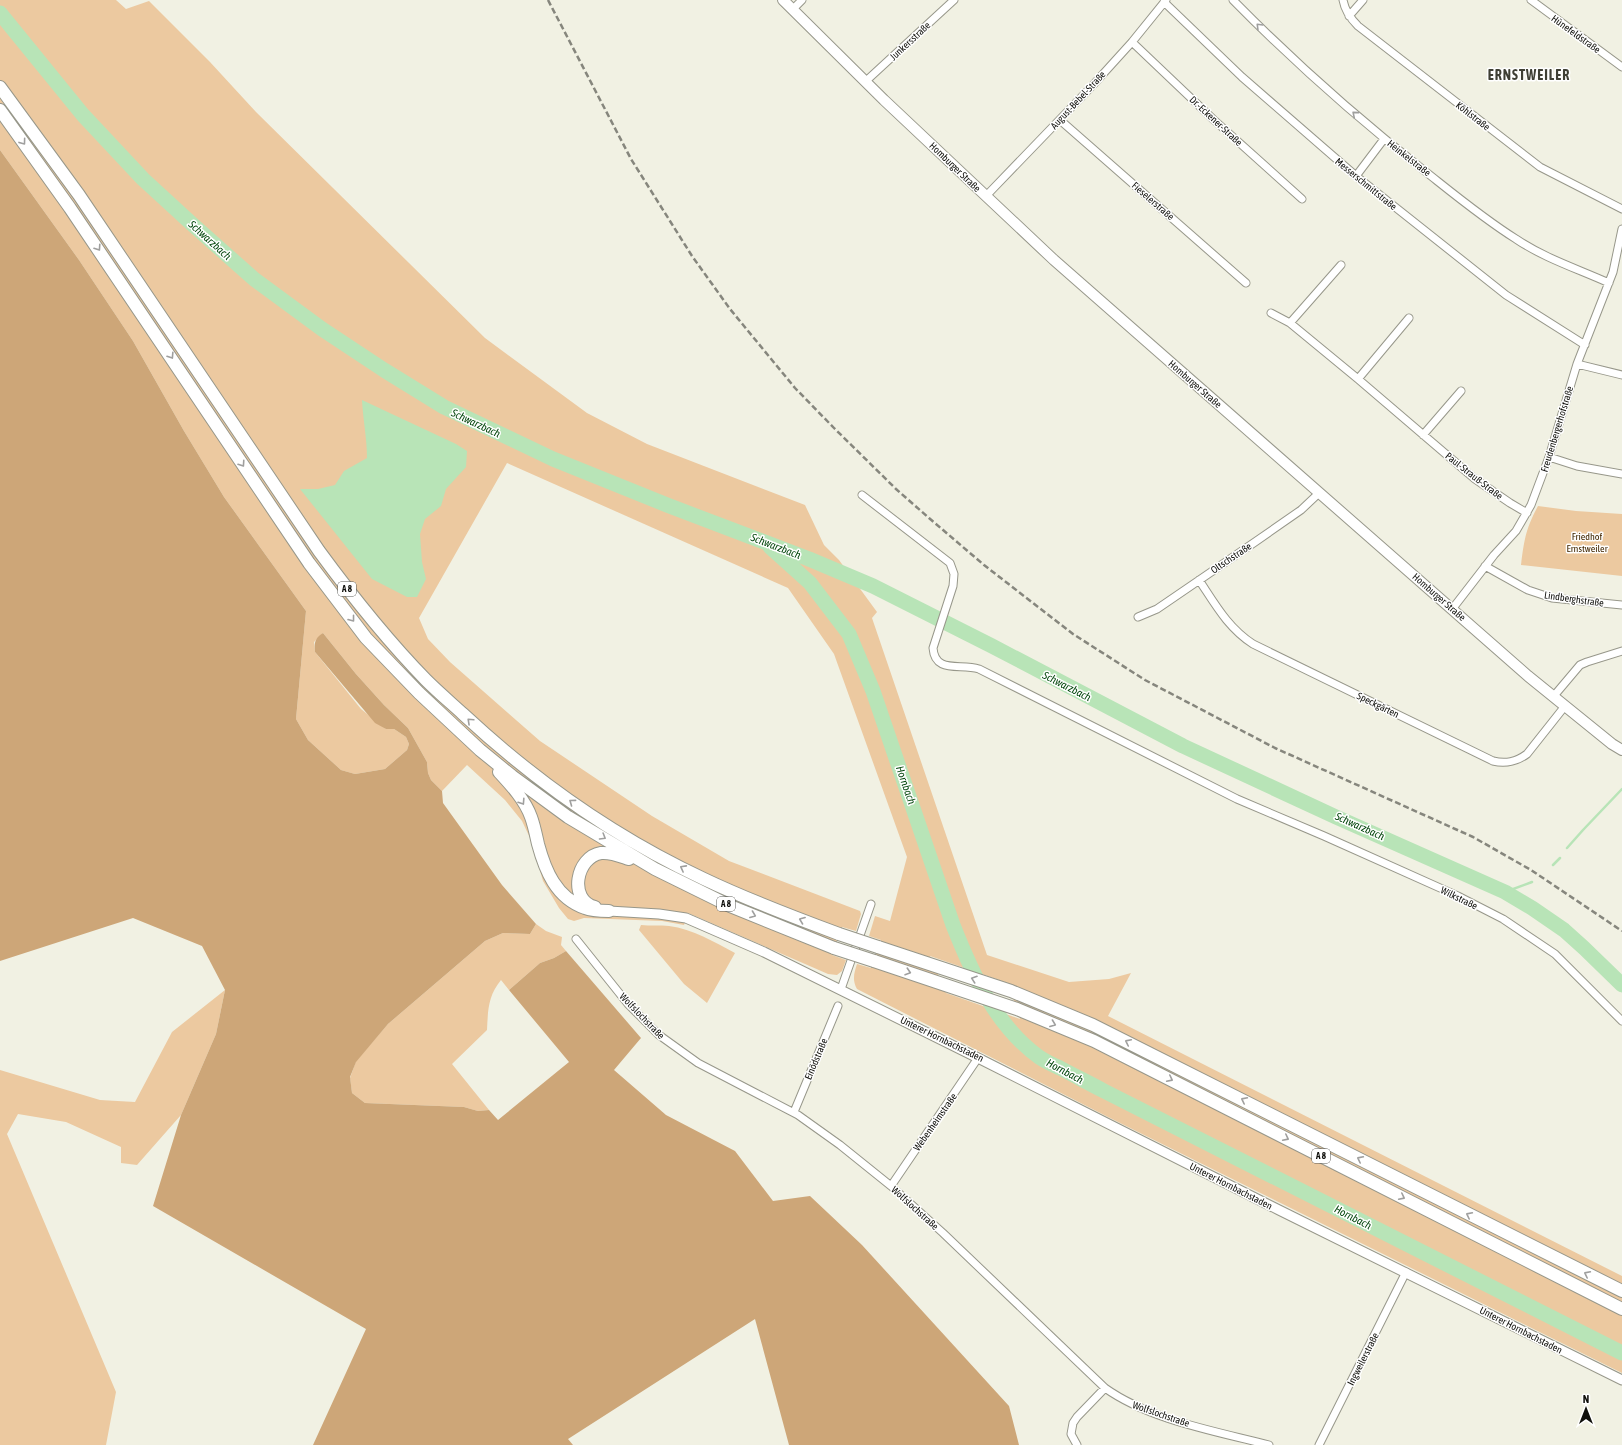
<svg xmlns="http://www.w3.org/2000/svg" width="1622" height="1445" font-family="'Asap Condensed',sans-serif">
<rect width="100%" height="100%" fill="#f1f1e3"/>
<path fill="#ecc9a0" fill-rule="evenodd" d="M 0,0 L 116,0 L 126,9 L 149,1 L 210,62 L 256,112 L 485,338 L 587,413 L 647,444 L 805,505 L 824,545 L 839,560 L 877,612 L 872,618 L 987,955 L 1069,982 L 1109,979 L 1131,973 L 1108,1016 L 1622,1276 L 1622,1373 L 1108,1117 L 857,989 C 852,980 854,973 857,964 L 871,968 L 881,940 L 869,936 L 875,916 L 890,921 L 907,857 L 834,654 L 788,588 L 507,463 L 419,618 L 428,639 L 450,662 L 540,741 L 652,816 L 729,861 L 860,911 L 861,914 L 856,931 L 842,927 L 832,955 L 846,960 L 842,971 L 837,975 L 828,974 L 688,913 L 684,925 L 662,921 L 584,918 L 574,921 L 568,919 L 559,908 L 543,881 L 531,840 L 522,821 L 505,800 L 467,765 L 442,791 L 431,780 L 428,773 L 427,762 L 408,728 L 384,705 L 356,674 L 323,633 L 314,642 L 315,652 L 361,709 L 386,729 L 394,729 L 406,737 L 409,744 L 407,750 L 385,769 L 355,774 L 341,770 L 308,740 L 296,719 L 306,611 L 224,497 L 184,431 L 133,341 L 79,260 L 0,150 ZM 930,956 L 1008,983 L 1020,1019 L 946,993 Z
M 1538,506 L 1576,511 L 1622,514 L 1622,576 L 1521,565 C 1524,540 1526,528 1538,506 Z
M 536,924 L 546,931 L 562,937 L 561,945 L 566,951 L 554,958 L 540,963 L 509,990 L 501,980 C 488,996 488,1010 487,1030 L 452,1064 L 489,1110 L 478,1111 L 464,1107 L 365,1103 L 352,1093 L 350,1078 L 356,1061 L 388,1024 L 485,941 L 503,933 L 530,934 Z
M 641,925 C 650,926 660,925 669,926 C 693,929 714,942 735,953 L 707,1003 L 684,984 L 639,930 Z
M 225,990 L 216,1034 L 181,1115 L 137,1165 L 121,1163 L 121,1147 L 66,1122 L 18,1114 L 7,1134 L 116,1392 L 106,1445 L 0,1445 L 0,1070 L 100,1100 L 135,1102 L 172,1032 Z"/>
<path fill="#cda678" d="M 0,150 L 79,260 L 133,341 L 184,431 L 224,497 L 306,611 L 296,719 L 308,740 L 341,770 L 355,774 L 385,769 L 407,750 L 409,744 L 406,737 L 394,729 L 386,729 L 375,723 L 315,652 C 314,643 315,638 323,633 L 356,674 L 384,705 L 408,728 L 427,762 L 428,773 L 431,780 L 442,791 L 443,803 L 502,885 L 536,924 L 530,934 L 503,933 L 485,941 L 388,1024 L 356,1062 L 350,1077 L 352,1093 L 365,1103 L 464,1107 L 478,1111 L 489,1110 L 498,1120 L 569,1062 L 509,990 L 540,963 L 554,958 L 566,951 L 641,1038 L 614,1070 L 666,1115 L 735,1151 L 773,1201 L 810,1196 L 862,1245 L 1009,1406 L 1019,1445 L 789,1445 L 755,1319 L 568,1439 L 573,1445 L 313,1445 L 366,1329 L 153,1206 L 181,1115 L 216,1034 L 225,990 L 202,946 L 133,918 L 0,961 Z"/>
<path fill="#b8e4b7" d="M 362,400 L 456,444 L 467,451 L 466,467 L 446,489 L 441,506 L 425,519 L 420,534 L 422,562 L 426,579 L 417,597 L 407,597 L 372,579 L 300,489 L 318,489 L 335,485 L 344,471 L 367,458 C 367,438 363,420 362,400 Z"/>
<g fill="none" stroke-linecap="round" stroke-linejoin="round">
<path stroke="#b8e4b7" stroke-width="2.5" d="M 1567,848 L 1583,830 L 1622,789
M 1553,865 L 1560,858
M 1505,892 L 1532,882"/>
<path stroke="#b8e4b7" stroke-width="15" d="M 0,13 L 83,115 L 143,179 L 192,224 L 254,279 L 322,329 L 384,370 L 444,407 L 553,459 L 667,505 L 809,559 L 873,586 L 992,646 L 1183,746 L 1336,817 L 1505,892 L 1532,908 L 1564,930 L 1584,948 L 1622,985
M 770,547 L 810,583 L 849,634 L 873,691 L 953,925 C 972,973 995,1025 1039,1057 C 1045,1061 1053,1065 1060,1068 C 1075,1076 1089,1083 1104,1091 L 1622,1353"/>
<defs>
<path id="minor" d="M 1233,0 C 1294,62 1357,118 1426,172 C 1455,195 1484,219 1516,239 C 1544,258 1578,269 1609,283
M 1343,0 C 1345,11 1350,18 1358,26 L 1540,167 L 1622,209
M 1531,0 L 1622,67
M 1164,2 L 1242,77 L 1356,176 L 1506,295 L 1585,345
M 793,9 L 802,0
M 1349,16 L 1363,0
M 1132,42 L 1214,120 L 1302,199
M 866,81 L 954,0
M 1060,120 L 1246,283
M 1356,176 L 1384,139
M 986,196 L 1093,85 L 1132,42 L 1166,0
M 1271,313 L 1290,323 L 1358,379 L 1475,479 L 1510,503 L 1527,513
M 1290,323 L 1341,265
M 1577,364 L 1622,375
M 1358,379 L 1409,318
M 1423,435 L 1461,391
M 1549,457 L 1577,466 L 1622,474
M 862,495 L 950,563 L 954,574 L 953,586 L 933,648 C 935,674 960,663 979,669 L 1237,799 L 1324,836 L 1458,896 L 1503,919 L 1555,954 L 1622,1021
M 1485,566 L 1528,590 L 1552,598 L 1622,605
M 1199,580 C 1215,604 1228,628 1253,644 L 1493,761 C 1506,764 1516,762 1527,754 L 1565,706
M 1453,608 L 1494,555 L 1516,531 L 1531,505 L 1549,457 L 1577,364 L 1613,272 L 1622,229
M 1138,617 L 1157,609 L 1255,542 L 1301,510 L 1319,493
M 1553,697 L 1580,665 L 1587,662 L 1622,651
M 576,939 L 628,1004 L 659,1035 L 698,1063 L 798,1115 L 840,1145 L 891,1186 L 943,1233 L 1105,1388 C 1150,1420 1215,1431 1269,1445
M 841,989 L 871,904
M 794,1112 L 838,1006
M 891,1186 L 978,1058
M 1077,1445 L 1071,1434 L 1073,1423 L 1077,1417 L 1105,1388
M 1319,1445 L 1406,1272"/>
<path id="tertiary" d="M 609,911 L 659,914 L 686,918 L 764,952 L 978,1058 L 1279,1210 L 1622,1380"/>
<path id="secondary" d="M 783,0 L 884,100 L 1054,260 L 1528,676 L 1612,744 L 1622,750"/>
<path id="motorway" d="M 0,87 L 79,195 L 319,551 C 352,596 387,640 426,680 C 438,692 451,703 463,714 C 534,780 616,838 704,879 C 748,900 793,917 839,934
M 0,110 L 70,208 L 309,563 L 366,638 L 419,693 L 480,750 L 512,776 L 568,817 L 655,869 L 730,906 L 834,948
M 499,772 C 511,785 525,800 531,817 C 534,825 536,835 538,844 C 545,870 556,898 585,908 C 592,911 601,911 609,911
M 595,907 C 568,900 576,857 601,853 C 611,852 620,856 629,859
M 878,947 L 1011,991 L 1093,1025 L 1622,1291
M 874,961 L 1017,1009 L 1094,1041 L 1622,1309"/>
</defs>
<use href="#minor" stroke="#97978a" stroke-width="9"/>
<use href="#tertiary" stroke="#97978a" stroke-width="11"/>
<use href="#secondary" stroke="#97978a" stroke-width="12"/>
<use href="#motorway" stroke="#97978a" stroke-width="14"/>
<use href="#minor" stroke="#fff" stroke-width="7"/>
<use href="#tertiary" stroke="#fff" stroke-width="9"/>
<use href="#secondary" stroke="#fff" stroke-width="10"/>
<use href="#motorway" stroke="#fff" stroke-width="12"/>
<path stroke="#86867d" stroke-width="2.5" stroke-dasharray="6 3" stroke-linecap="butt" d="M 548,0 L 631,159 L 692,256 L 730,309 L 795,388 L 834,428 L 896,489 L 929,518 L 984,565 L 1073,634 L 1145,680 L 1275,748 L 1473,837 L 1531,870 L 1622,931"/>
<defs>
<path id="motorway-bridge" d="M 839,934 L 878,947
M 834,948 L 874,961"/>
</defs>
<use href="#motorway-bridge" stroke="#97978a" stroke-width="14" stroke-linecap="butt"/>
<use href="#motorway-bridge" stroke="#fff" stroke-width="12"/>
</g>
<defs><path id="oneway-chevron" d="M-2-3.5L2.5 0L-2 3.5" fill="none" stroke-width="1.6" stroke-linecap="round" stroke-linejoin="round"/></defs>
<g stroke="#9f9f9e">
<use href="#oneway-chevron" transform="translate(1259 26) rotate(-135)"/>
<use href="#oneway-chevron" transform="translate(1355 114) rotate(-140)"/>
<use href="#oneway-chevron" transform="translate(23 142) rotate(54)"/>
<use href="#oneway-chevron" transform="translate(98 248) rotate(56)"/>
<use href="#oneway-chevron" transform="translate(171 356) rotate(57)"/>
<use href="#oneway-chevron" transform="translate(242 464) rotate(56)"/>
<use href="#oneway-chevron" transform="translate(352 619) rotate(52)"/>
<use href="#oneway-chevron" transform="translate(470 721) rotate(-137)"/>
<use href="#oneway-chevron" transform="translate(522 802) rotate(57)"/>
<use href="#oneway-chevron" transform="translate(572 802) rotate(-144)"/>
<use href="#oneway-chevron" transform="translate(603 837) rotate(31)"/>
<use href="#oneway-chevron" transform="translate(683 868) rotate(-152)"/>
<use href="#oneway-chevron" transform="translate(753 915) rotate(21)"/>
<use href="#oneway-chevron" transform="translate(802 920) rotate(-159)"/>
<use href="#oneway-chevron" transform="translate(908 972) rotate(18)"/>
<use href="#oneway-chevron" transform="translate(974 979) rotate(-161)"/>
<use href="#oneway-chevron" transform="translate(1053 1024) rotate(21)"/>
<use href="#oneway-chevron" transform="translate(1128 1042) rotate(-154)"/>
<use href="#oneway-chevron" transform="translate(1170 1079) rotate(27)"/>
<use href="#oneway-chevron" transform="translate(1244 1100) rotate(-153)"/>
<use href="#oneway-chevron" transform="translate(1286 1138) rotate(27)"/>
<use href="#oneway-chevron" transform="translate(1360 1159) rotate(-153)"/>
<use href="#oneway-chevron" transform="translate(1402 1197) rotate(27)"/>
<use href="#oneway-chevron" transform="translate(1469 1215) rotate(-153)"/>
<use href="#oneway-chevron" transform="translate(1587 1274) rotate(-153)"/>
</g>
<g text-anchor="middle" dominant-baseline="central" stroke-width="3" stroke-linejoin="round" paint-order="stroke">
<g fill="#fff" stroke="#585855" stroke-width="1">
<rect x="338" y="582" width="18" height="14" rx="3"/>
<rect x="717" y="897" width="18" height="14" rx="3"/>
<rect x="1312" y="1149" width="18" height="14" rx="3"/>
</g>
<g font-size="9" font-weight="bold" fill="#10100c">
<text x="347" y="589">A 8</text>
<text x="726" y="904">A 8</text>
<text x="1321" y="1156">A 8</text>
</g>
<g font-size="10" fill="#10100c" stroke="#fff">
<text transform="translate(1576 34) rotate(36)">Hünefeldstraße</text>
<text transform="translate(910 41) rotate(-43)">Junkersstraße</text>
<text transform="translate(1078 100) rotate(-47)">August-Bebel-Straße</text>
<text transform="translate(1473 116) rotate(38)">Köhlstraße</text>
<text transform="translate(1216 121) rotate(43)">Dr.-Eckener-Straße</text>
<text transform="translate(1409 158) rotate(38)">Heinkelstraße</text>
<text transform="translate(955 167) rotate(44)">Homburger Straße</text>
<text transform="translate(1366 184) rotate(39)">Messerschmittstraße</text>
<text transform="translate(1153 201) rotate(41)">Fieselerstraße</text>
<text transform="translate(1195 384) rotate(41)">Homburger Straße</text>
<text transform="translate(1557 429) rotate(-73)">Freudenbergerhofstraße</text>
<text transform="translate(1474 476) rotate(38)">Paul-Strauß-Straße</text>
<text transform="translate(1231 558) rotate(-34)">Oltschstraße</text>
<text transform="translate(1439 597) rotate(41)">Homburger Straße</text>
<text transform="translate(1574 599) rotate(8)">Lindberghstraße</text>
<text transform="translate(1378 705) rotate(26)">Speckgärten</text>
<text transform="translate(1459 898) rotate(26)">Wilkstraße</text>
<text transform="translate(642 1016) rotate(46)">Wolfslochstraße</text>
<text transform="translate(942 1039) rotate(26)">Unterer Hornbachstaden</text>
<text transform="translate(816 1059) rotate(-67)">Einödstraße</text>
<text transform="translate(935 1122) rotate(-55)">Webenheimstraße</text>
<text transform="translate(1231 1186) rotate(27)">Unterer Hornbachstaden</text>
<text transform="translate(915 1208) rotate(42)">Wolfslochstraße</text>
<text transform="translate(1521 1330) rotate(27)">Unterer Hornbachstaden</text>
<text transform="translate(1363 1359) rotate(-63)">Ingweilerstraße</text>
<text transform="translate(1161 1414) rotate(19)">Wolfslochstraße</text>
</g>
<g font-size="10" fill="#402600" stroke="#fff">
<text x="1587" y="536">Friedhof<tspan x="1587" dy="12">Ernstweiler</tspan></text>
</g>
<g font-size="11" font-style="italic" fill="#03460c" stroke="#fff">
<text transform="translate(210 240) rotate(42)">Schwarzbach</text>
<text transform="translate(476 423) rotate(25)">Schwarzbach</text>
<text transform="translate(776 546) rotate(21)">Schwarzbach</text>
<text transform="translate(1067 686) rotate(27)">Schwarzbach</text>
<text transform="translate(906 785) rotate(71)">Hornbach</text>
<text transform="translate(1360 826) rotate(24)">Schwarzbach</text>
<text transform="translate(1065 1071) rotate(28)">Hornbach</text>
<text transform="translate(1353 1217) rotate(27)">Hornbach</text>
</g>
<g font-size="14" font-weight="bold" letter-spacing="1" fill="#3f3f34" stroke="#fff">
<text x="1529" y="75">ERNSTWEILER</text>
</g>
</g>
<g transform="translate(1586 1409)" stroke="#ffffff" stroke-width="3" paint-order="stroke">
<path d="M0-3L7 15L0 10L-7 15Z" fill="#10100c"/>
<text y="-6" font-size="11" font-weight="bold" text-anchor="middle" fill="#10100c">N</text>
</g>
</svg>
